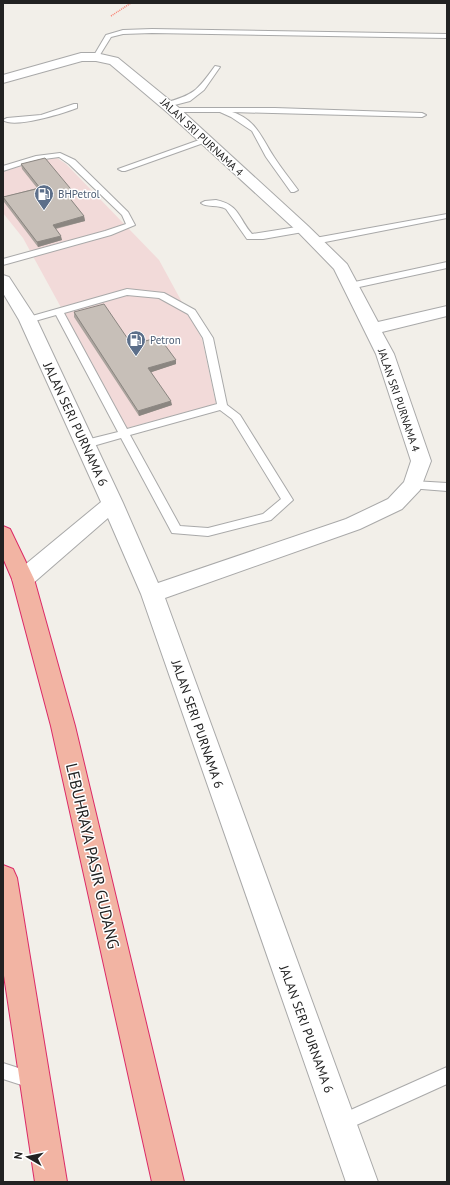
<svg xmlns="http://www.w3.org/2000/svg" width="450" height="1185" viewBox="0 0 450 1185" font-family="'PT Sans',sans-serif">
  <style>
    .commercial { fill: #f2dad9 }
    .lines { fill: none; stroke-linecap: round; stroke-linejoin: round }
    .service-casing { stroke: #a9a9a9; stroke-width: 2 }
    .minor-casing { stroke: #a9a9a9; stroke-width: 2 }
    .trunk-casing { stroke: #dc2a67; stroke-width: 2 }
    .path { stroke: #fa8072; stroke-width: 1.5; stroke-dasharray: 1 1; stroke-linecap: butt }
    .service { fill: #fff; fill-rule: evenodd }
    .minor { fill: #fff; fill-rule: evenodd }
    .trunk { fill: #f2b4a3; fill-rule: evenodd }
    .wall { fill: #aba49e }
    .shaded-wall { fill: #8b8681 }
    .building { fill: #c7bfb8; stroke: #8b8681 }
    .labels { text-anchor: middle; stroke-width: 3; stroke-linejoin: round; paint-order: stroke }
    .far-street-label { font-size: 11px; fill: #222; stroke: #fff }
    .far-service-label { font-size: 11px; fill: #4e5e75; stroke: #fff; text-anchor: start }
    .street-label { font-size: 13px; fill: #222; stroke: #fff }
    .near-street-label { font-size: 16px; fill: #222; stroke: #fff }
  </style>
  <rect width="100%" height="100%" fill="#f2efe9"/>
  <polygon class="commercial" points="57,158 66,164 159,260 202,339 216,404 127,428 23,238 3,213 3,171 37,161"/>
  <g class="lines">
    <defs>
      <g id="service">
        <polygon points="152,29 447,34 447,38 152,33 123,34 111,37 98,58 93,57 106,35 123,30"/>
        <path d="M 215,66 L 220,67 L 204,90 L 190,101 L 167,107 L 164,107 L 164,103 C 194,95 197,91 215,66 Z"/>
        <path d="M 74,104 L 77,104 L 77,108 C 64,113 14,129 3,120 L 7,118 L 41,115 Z"/>
        <path d="M 170,108 L 275,108 L 422,113 L 426,115 L 422,117 L 232,112 C 256,119 262,139 274,157 C 281,168 290,179 298,190 L 294,192 L 291,192 L 266,157 L 252,131 L 231,117 L 220,112 L 170,112 Z"/>
        <polygon points="202,139 205,139 209,141 125,171 122,171 118,169"/>
        <polygon points="60,153 75,160 128,212 135,225 111,235 3,265 3,259 105,231 126,224 122,215 69,164 59,157 37,160 3,171 3,166 36,156"/>
        <path d="M 216,200 C 240,205 238,218 252,234 L 303,226 L 307,229 L 303,232 L 263,239 L 247,239 L 226,209 C 218,204 207,208 201,203 L 205,201 Z"/>
        <polygon points="447,214 447,218 315,244 311,241 315,238"/>
        <polygon points="447,262 447,268 350,289 346,286 350,283"/>
        <path d="M 127,289 L 164,293 L 195,310 L 213,338 L 227,405 L 240,415 L 293,500 L 271,520 L 267,521 L 208,536 L 172,533 L 121,438 L 86,448 L 82,447 L 81,444 L 82,441 L 118,432 L 56,315 L 28,323 L 23,320 L 25,318 ZM 127,295 L 159,298 L 188,314 L 203,338 L 217,404 L 127,429 L 64,313 ZM 220,410 L 232,419 L 281,499 L 263,514 L 208,528 L 180,526 L 130,435 Z"/>
        <polygon points="413,481 447,483 447,491 409,488 408,485 409,482"/>
        <polygon points="3,1063 40,1075 42,1081 40,1087 34,1089 3,1079"/>
        <polygon points="447,1067 447,1084 341,1132 335,1129 332,1123 335,1117"/>
      </g>
      <polygon id="minor" points="81,53 96,53 118,58 178,107 308,226 347,264 378,322 447,306 447,316 382,332 394,354 431,461 420,490 402,509 360,529 165,598 378,1182 346,1182 141,594 108,518 31,585 23,587 15,585 12,579 15,573 101,502 19,320 3,293 3,275 9,277 37,320 123,503 158,583 346,519 388,499 404,482 411,461 376,354 334,269 298,232 168,113 110,64 96,61 82,61 3,83 3,75"/>
      <g id="trunk">
        <polygon points="3,526 10,529 34,579 75,726 184,1182 152,1182 51,726 12,579 3,558"/>
        <polygon points="3,865 13,869 17,878 67,1182 35,1182 3,969"/>
      </g>
    </defs>
    <use href="#service" class="service-casing"/>
    <use href="#minor" class="minor-casing"/>
    <use href="#trunk" class="trunk-casing"/>
    <polyline class="path" points="111,16 131,3"/>
    <use href="#service" class="service"/>
    <use href="#minor" class="minor"/>
    <use href="#trunk" class="trunk"/>
  </g>
  <g class="wall">
    <polygon points="21,164 75,194 75,198 71,200 84,216 85,221 56,229 62,240 38,247 4,202 3,197 37,188 22,169"/>
    <polygon points="74,312 132,345 176,364 151,372 172,405 139,416 74,317"/>
  </g>
  <g class="shaded-wall">
    <polygon points="75,194 75,198 68,200 68,196"/>
    <polygon points="84,216 85,221 53,229 53,225"/>
    <polygon points="61,236 62,240 38,247 37,242"/>
    <polygon points="176,360 176,364 149,373 148,368"/>
    <polygon points="171,401 172,405 139,416 138,411"/>
  </g>
  <g class="building">
    <polygon points="45,158 75,194 68,196 84,216 53,225 61,236 37,242 3,197 40,188 21,164"/>
    <polygon points="104,304 132,345 159,337 176,360 148,368 171,401 138,411 74,312"/>
  </g>
  <defs>
    <symbol id="fuel-pin" viewBox="-11 -11 22 30"><path d="M0 17L-7.5 6A9.5 9.5 0 1 1 7.5 6Z" fill="#5c6f8a" stroke="#fff"/><path d="M-5.5-6h7V0h2V4h1.3V-2.5L3-4.5l.8-.8L6-3V5H2.5V1h-1V6h-7ZM-4.2-4.7v3.2H.2V-4.7Z" fill="#fff"/></symbol>
  </defs>
  <g fill-rule="evenodd">
    <use href="#fuel-pin" x="33" y="183" width="22" height="30"/>
    <use href="#fuel-pin" x="125" y="329" width="22" height="30"/>
  </g>
  <g class="labels">
    <g class="far-street-label">
      <text transform="translate(202 137) rotate(43)" y="4">JALAN SRI PURNAMA 4</text>
      <text transform="translate(399 400) rotate(71)" y="4">JALAN SRI PURNAMA 4</text>
    </g>
    <g class="far-service-label">
      <text x="58" y="198">BHPetrol</text>
      <text x="150" y="344">Petron</text>
    </g>
    <g class="street-label">
      <text transform="translate(76 424) rotate(65)" y="5">JALAN SERI PURNAMA 6</text>
      <text transform="translate(198 724) rotate(71)" y="5">JALAN SERI PURNAMA 6</text>
      <text transform="translate(307 1029) rotate(70)" y="5">JALAN SERI PURNAMA 6</text>
    </g>
    <g class="near-street-label">
      <text transform="translate(93 856) rotate(77)" y="6">LEBUHRAYA PASIR GUDANG</text>
    </g>
  </g>
  <rect width="450" height="1185" fill="none" stroke="#222222" stroke-width="8"/>
  <g transform="translate(28 1157) rotate(279)" stroke="#ffffff" stroke-width="3" paint-order="stroke">
  <path d="M0-3L7 15L0 10L-7 15Z" fill="#222222"/>
  <text y="-6" font-size="11" font-weight="bold" text-anchor="middle" fill="#222222">N</text>
  </g>
</svg>
